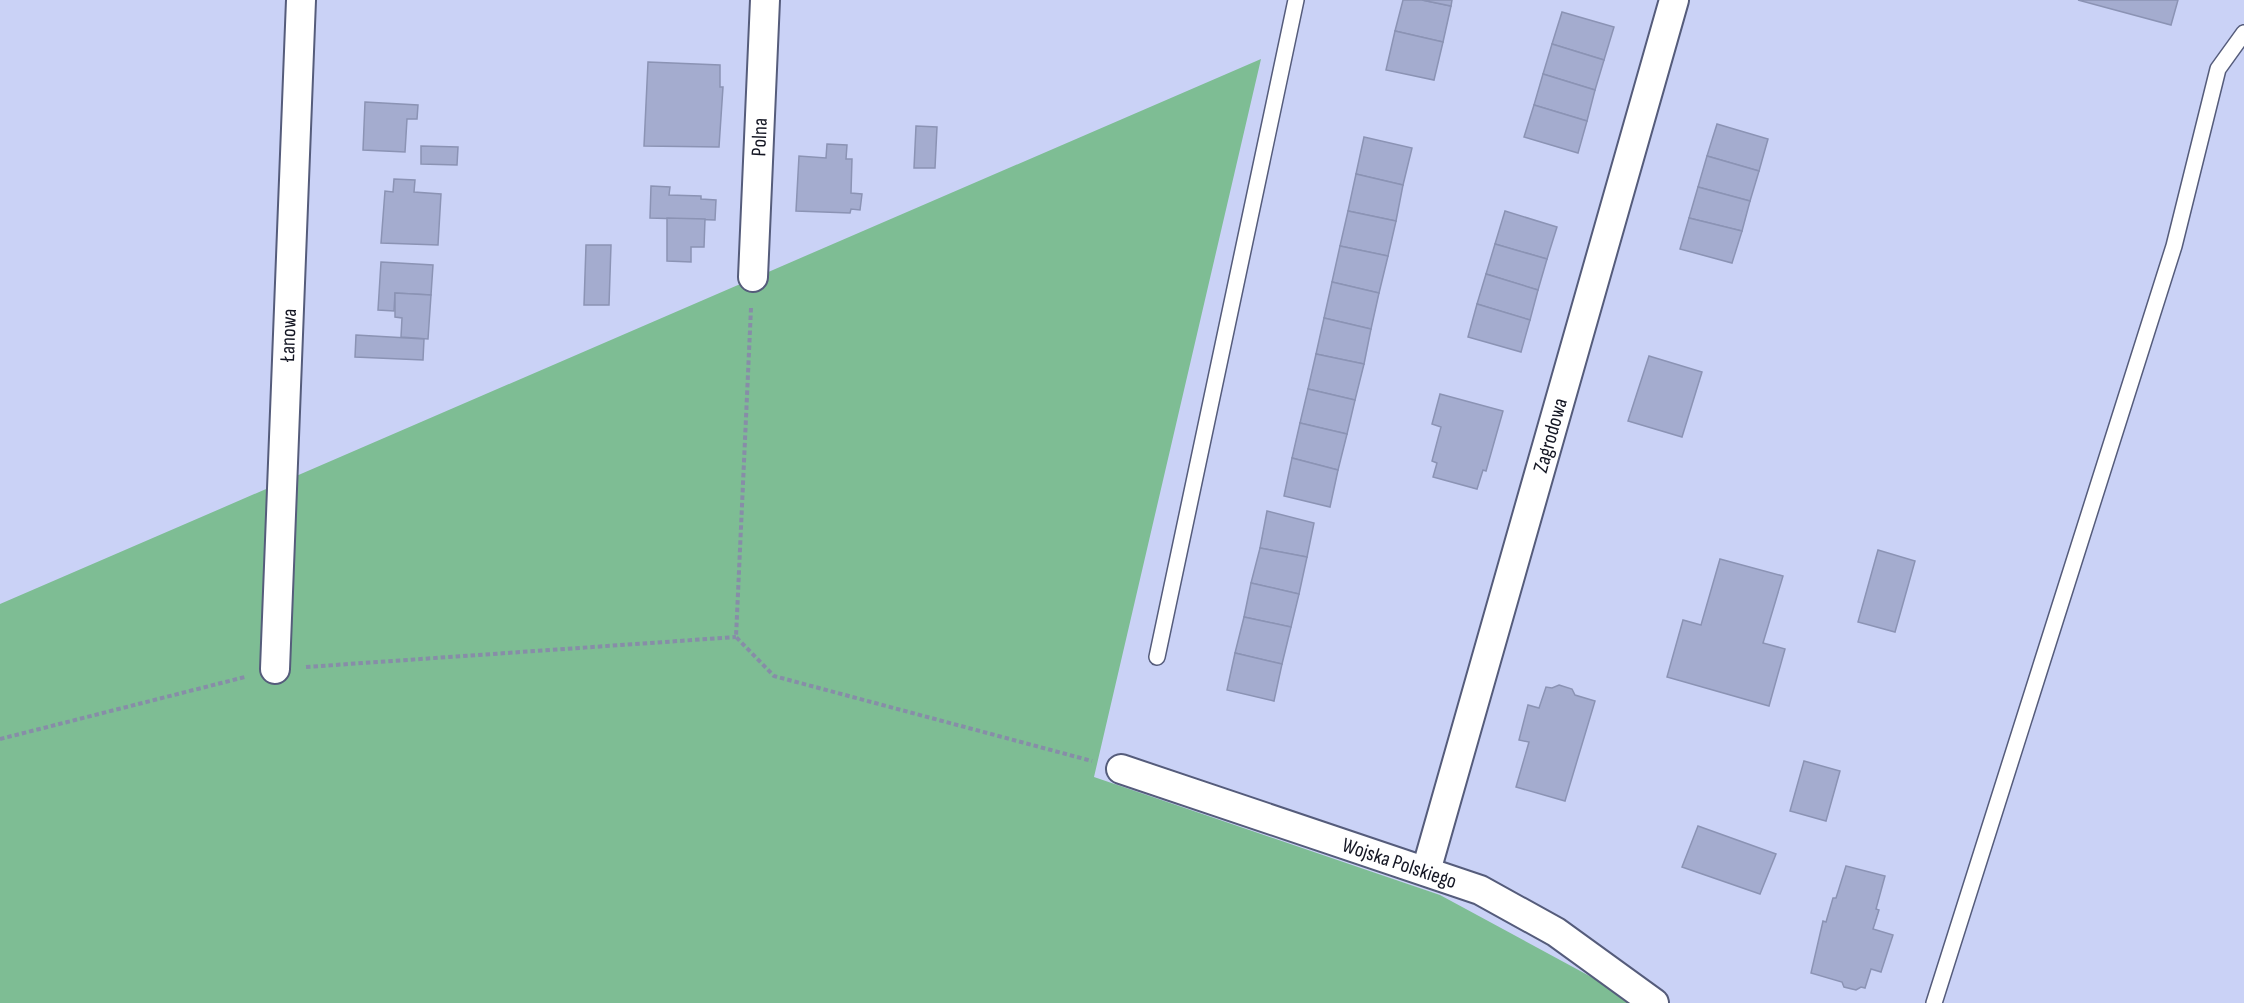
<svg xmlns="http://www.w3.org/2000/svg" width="2244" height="1003" viewBox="0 0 2244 1003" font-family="'Sofia Sans Condensed',sans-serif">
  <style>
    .green { fill: #7ebd94 }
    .building { fill: #a4accf; stroke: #8b93b4; stroke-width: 1.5 }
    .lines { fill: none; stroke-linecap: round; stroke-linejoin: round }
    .service-casing { stroke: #555c7b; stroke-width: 18 }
    .minor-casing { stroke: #555c7b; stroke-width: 32 }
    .path { stroke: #878da8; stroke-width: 4; stroke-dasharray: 4.5 3; stroke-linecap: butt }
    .service { stroke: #fff; stroke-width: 15 }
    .minor { stroke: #fff; stroke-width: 28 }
    .labels { text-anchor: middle; stroke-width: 4.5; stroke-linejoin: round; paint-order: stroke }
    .street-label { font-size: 21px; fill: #141623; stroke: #f2f4fc }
  </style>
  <rect width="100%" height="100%" fill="#cad2f6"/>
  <polygon class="green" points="1261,59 1094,777 1440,895 1608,986 1630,1003 0,1003 0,604"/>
  <g class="building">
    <polygon points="1403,0 1422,0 1451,6 1443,42 1395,31"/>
    <polygon points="1422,0 1452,0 1451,6"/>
    <polygon points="2078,0 2178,0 2171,25"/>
    <polygon points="1562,12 1614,27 1604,60 1552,44"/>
    <polygon points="1395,31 1443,42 1434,80 1386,70"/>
    <polygon points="1552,44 1604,60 1595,90 1543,74"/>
    <polygon points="648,62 720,65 720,87 723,87 719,147 644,146"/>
    <polygon points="1543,74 1595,90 1587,121 1534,105"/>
    <polygon points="365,102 418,105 417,119 407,119 405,152 363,150"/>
    <polygon points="1534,105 1587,121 1578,153 1524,137"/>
    <polygon points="1717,124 1768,139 1759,171 1707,156"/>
    <polygon points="916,126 937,127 935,168 914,168"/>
    <polygon points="1364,137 1412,148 1403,185 1356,174"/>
    <polygon points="827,144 847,145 846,159 852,159 851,193 862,194 860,210 851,209 850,213 796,211 799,156 826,158"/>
    <polygon points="421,146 458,147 457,165 421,164"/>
    <polygon points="1707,156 1759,171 1750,201 1698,187"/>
    <polygon points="1356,174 1403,185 1396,221 1348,211"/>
    <polygon points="394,179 415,180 414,192 441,194 438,245 381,243 385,191 393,192"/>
    <polygon points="651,186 670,187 669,195 701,196 701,199 716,200 715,220 650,218"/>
    <polygon points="1698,187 1750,201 1742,231 1689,218"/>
    <polygon points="1348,211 1396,221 1388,256 1340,246"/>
    <polygon points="1505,211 1557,227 1547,259 1495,244"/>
    <polygon points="667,218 705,219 704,247 691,247 691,262 667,261"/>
    <polygon points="1689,218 1742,231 1732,263 1680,249"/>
    <polygon points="1495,244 1547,259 1538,290 1486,274"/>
    <polygon points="586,245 611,245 609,305 584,305"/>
    <polygon points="1340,246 1388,256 1379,293 1332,282"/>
    <polygon points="381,262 433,265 431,295 395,293 394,311 378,310"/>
    <polygon points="1486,274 1538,290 1530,320 1477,304"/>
    <polygon points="1332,282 1379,293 1371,329 1324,318"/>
    <polygon points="395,293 431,295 428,339 401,337 402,318 395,317"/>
    <polygon points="1477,304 1530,320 1521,352 1468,337"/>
    <polygon points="1324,318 1371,329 1364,364 1316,354"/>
    <polygon points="356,335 424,339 423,360 355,357"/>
    <polygon points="1316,354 1364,364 1355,400 1308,389"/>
    <polygon points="1649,356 1702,372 1682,437 1628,421"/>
    <polygon points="1308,389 1355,400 1347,434 1300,423"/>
    <polygon points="1440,394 1503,411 1486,471 1483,470 1477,489 1433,477 1437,463 1432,461 1441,427 1432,424"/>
    <polygon points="1300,423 1347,434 1338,470 1292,458"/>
    <polygon points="1292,458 1338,470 1330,507 1284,496"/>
    <polygon points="1267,511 1314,523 1307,557 1260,548"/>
    <polygon points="1260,548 1307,557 1299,594 1251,583"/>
    <polygon points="1878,550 1915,561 1895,632 1858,622"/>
    <polygon points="1720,559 1783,576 1763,643 1785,649 1769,706 1667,677 1683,620 1701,625"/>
    <polygon points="1251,583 1299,594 1291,627 1244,617"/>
    <polygon points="1244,617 1291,627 1282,664 1235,653"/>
    <polygon points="1235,653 1282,664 1274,701 1227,690"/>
    <polygon points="1559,685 1572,689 1575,695 1595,701 1565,801 1516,787 1529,742 1519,740 1528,705 1539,708 1546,687 1552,688"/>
    <polygon points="1804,761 1840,771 1826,821 1790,811"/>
    <polygon points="1698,826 1776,854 1760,894 1682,867"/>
    <polygon points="1846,866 1885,876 1876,909 1879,910 1873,929 1893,935 1881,972 1871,969 1865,988 1861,987 1856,990 1844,987 1842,982 1811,973 1823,921 1826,922 1833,898 1836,898"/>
  </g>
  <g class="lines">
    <defs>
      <g id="service">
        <polyline points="1157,657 1296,0"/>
        <polyline points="1934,1003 2174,246 2218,69 2244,33"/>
      </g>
      <g id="minor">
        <path id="s1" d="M 753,277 L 765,0"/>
        <path id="s2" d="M 275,669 L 301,0"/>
        <path id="s3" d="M 1121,769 L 1480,890 L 1556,932 L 1654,1003"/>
        <path id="s4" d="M 1426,871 L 1674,0"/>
      </g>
    </defs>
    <use href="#service" class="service-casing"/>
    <use href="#minor" class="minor-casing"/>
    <g class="path">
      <polyline points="751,308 736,637 774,676 1092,761"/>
      <polyline points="306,667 736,637"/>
      <polyline points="0,739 245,677"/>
    </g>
    <use href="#service" class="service"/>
    <use href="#minor" class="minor"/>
  </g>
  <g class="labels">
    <g class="street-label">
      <text dy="7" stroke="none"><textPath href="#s1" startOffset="140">Polna</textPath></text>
      <text dy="7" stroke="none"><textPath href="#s2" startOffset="334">Łanowa</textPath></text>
      <text dy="7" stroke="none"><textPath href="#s4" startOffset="453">Zagrodowa</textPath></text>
      <text dy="7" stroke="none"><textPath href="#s3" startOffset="294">Wojska Polskiego</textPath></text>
    </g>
  </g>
</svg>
